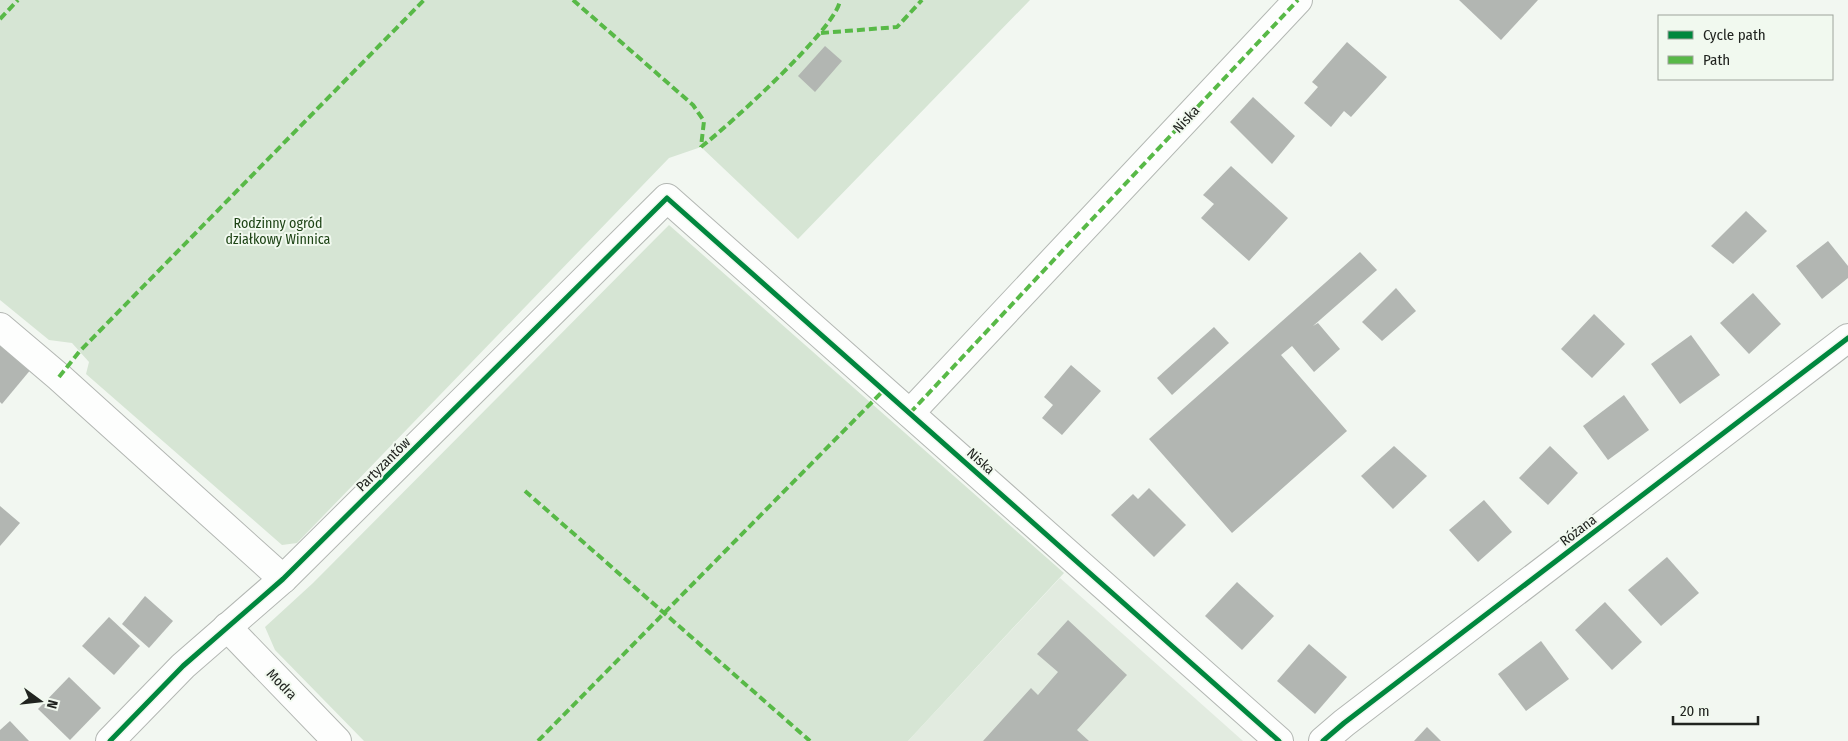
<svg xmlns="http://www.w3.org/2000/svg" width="1848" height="741" viewBox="0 0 1848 741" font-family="'Fira Sans Condensed',sans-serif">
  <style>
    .built { fill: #e2ebe0 }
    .green { fill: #d6e5d4 }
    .building { fill: #b2b6b2 }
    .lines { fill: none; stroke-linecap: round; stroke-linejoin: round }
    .minor-casing { stroke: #b3b7b3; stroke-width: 30 }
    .minor { stroke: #fdfefd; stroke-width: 28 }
    .quiet { stroke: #58b947; stroke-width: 4; stroke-dasharray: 8 4; stroke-linecap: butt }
    .cycleway-casing { stroke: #f1f9ef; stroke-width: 8 }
    .cycleway { stroke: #00873e; stroke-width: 5 }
    .labels { text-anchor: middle; stroke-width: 4; stroke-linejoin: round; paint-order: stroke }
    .street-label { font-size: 14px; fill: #212420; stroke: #f1f9ef }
    .park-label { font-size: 14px; fill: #1e4416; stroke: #f1f9ef }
  </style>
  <rect width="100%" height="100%" fill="#f2f7f1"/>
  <polygon class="built" points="1060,578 1243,741 908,741"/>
  <g class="green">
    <polygon points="0,0 1030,0 798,239 701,147 669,158 297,543 282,545 86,374 89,362 72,343 49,340 0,300"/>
    <polygon points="669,225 1064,573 908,741 364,741 275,650 265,627 313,583"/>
  </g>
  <g class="building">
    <polygon points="1459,0 1538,0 1501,40"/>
    <polygon points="1347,42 1387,77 1351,117 1344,111 1331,127 1304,103 1318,87 1312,82"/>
    <polygon points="825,46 842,61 815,92 798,76"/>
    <polygon points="1253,97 1295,136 1272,164 1230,122"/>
    <polygon points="1231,166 1288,218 1249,261 1201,218 1214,204 1203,195"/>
    <polygon points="1746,211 1767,231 1733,264 1711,246"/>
    <polygon points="1828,241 1848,266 1848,278 1822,299 1796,266"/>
    <polygon points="1360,252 1377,270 1313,326 1318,323 1340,349 1314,372 1292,346 1281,355 1347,431 1232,533 1149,439"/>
    <polygon points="1396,288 1416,311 1382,341 1362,322"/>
    <polygon points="1753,293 1781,324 1749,354 1720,323"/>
    <polygon points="1594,314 1625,344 1592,378 1561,349"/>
    <polygon points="1214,327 1229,343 1172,395 1157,378"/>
    <polygon points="1691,335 1720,375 1680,404 1651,364"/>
    <polygon points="0,343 32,368 2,404 0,402"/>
    <polygon points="1071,365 1101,391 1062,435 1042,418 1053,405 1044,397"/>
    <polygon points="1624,395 1649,430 1608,460 1583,426"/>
    <polygon points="1394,446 1427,476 1393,509 1361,476"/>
    <polygon points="1550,446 1578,473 1548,505 1519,478"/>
    <polygon points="1149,488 1186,525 1154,557 1111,515 1133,494 1138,499"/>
    <polygon points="1484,500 1512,532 1478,562 1449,530"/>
    <polygon points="0,506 20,523 0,546"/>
    <polygon points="1667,557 1699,593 1661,626 1628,590"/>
    <polygon points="1237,582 1274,616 1242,650 1205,616"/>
    <polygon points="145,596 173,621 149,648 122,624"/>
    <polygon points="1605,602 1642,642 1612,670 1575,630"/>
    <polygon points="109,617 140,646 114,675 82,646"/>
    <polygon points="1068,620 1127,675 1077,730 1089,741 983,741 1031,688 1038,695 1058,672 1037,654"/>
    <polygon points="1541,641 1569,679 1526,711 1498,674"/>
    <polygon points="1309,644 1347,677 1315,714 1277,681"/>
    <polygon points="69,677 101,708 70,740 38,709"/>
    <polygon points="10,721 29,741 0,741 0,730"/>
    <polygon points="1427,727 1441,741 1414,741"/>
  </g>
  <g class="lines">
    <defs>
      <g id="minor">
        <polyline points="0,327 59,377 283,579"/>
        <polyline points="910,413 1298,0"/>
        <polyline points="227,627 337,741"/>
        <polyline points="110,741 183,666 283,579 667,198 1279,741"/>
        <polyline points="1323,741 1344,723 1848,338"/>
      </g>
    </defs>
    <use href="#minor" class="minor-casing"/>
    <use href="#minor" class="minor"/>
    <g class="quiet">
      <polyline points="573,0 693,105 704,121 701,147"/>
      <polyline points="0,19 18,0"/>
      <polyline points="821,33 897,27 922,0"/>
      <path d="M 701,147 C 727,127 838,27 840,0"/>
      <polyline points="59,377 79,352 424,0"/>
      <polyline points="910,413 1298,0"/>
      <polyline points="525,491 810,741"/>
      <polyline points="538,741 884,390"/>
    </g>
    <defs>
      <g id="cycleway">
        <polyline points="110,741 183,666 283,579 667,198 1279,741"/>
        <polyline points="1323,741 1344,723 1848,338"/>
      </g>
    </defs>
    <use href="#cycleway" class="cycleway-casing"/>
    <use href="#cycleway" class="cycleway"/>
  </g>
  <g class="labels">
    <g class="street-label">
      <text transform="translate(1186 119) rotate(-47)" y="5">Niska</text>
      <text transform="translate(981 461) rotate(42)" y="5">Niska</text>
      <text transform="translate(383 464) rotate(-45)" y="5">Partyzantów</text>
      <text transform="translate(1578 530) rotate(-37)" y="5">Różana</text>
      <text transform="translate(282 684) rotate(46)" y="5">Modra</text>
    </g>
    <g class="park-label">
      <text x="278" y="228">Rodzinny ogród<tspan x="278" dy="16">działkowy Winnica</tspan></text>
    </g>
  </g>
  <rect x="1658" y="15" width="175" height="65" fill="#f1f9ef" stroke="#9ea49c"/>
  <rect x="1668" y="31" width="25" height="8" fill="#00873e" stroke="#9ea49c"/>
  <text x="1703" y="40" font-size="15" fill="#212420">Cycle path</text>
  <rect x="1668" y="56" width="25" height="8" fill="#58b947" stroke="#9ea49c"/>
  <text x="1703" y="65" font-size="15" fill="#212420">Path</text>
  <g transform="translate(40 701) rotate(105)" stroke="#f1f9ef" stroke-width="4" paint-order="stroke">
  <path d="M0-4L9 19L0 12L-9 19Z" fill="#212420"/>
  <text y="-8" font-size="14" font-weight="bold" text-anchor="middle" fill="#212420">N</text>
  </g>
  <path d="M1673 716v8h85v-8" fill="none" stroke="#212420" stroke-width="2.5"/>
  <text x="1680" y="716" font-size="15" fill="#212420" stroke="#f1f9ef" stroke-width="4" paint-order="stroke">20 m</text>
</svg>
